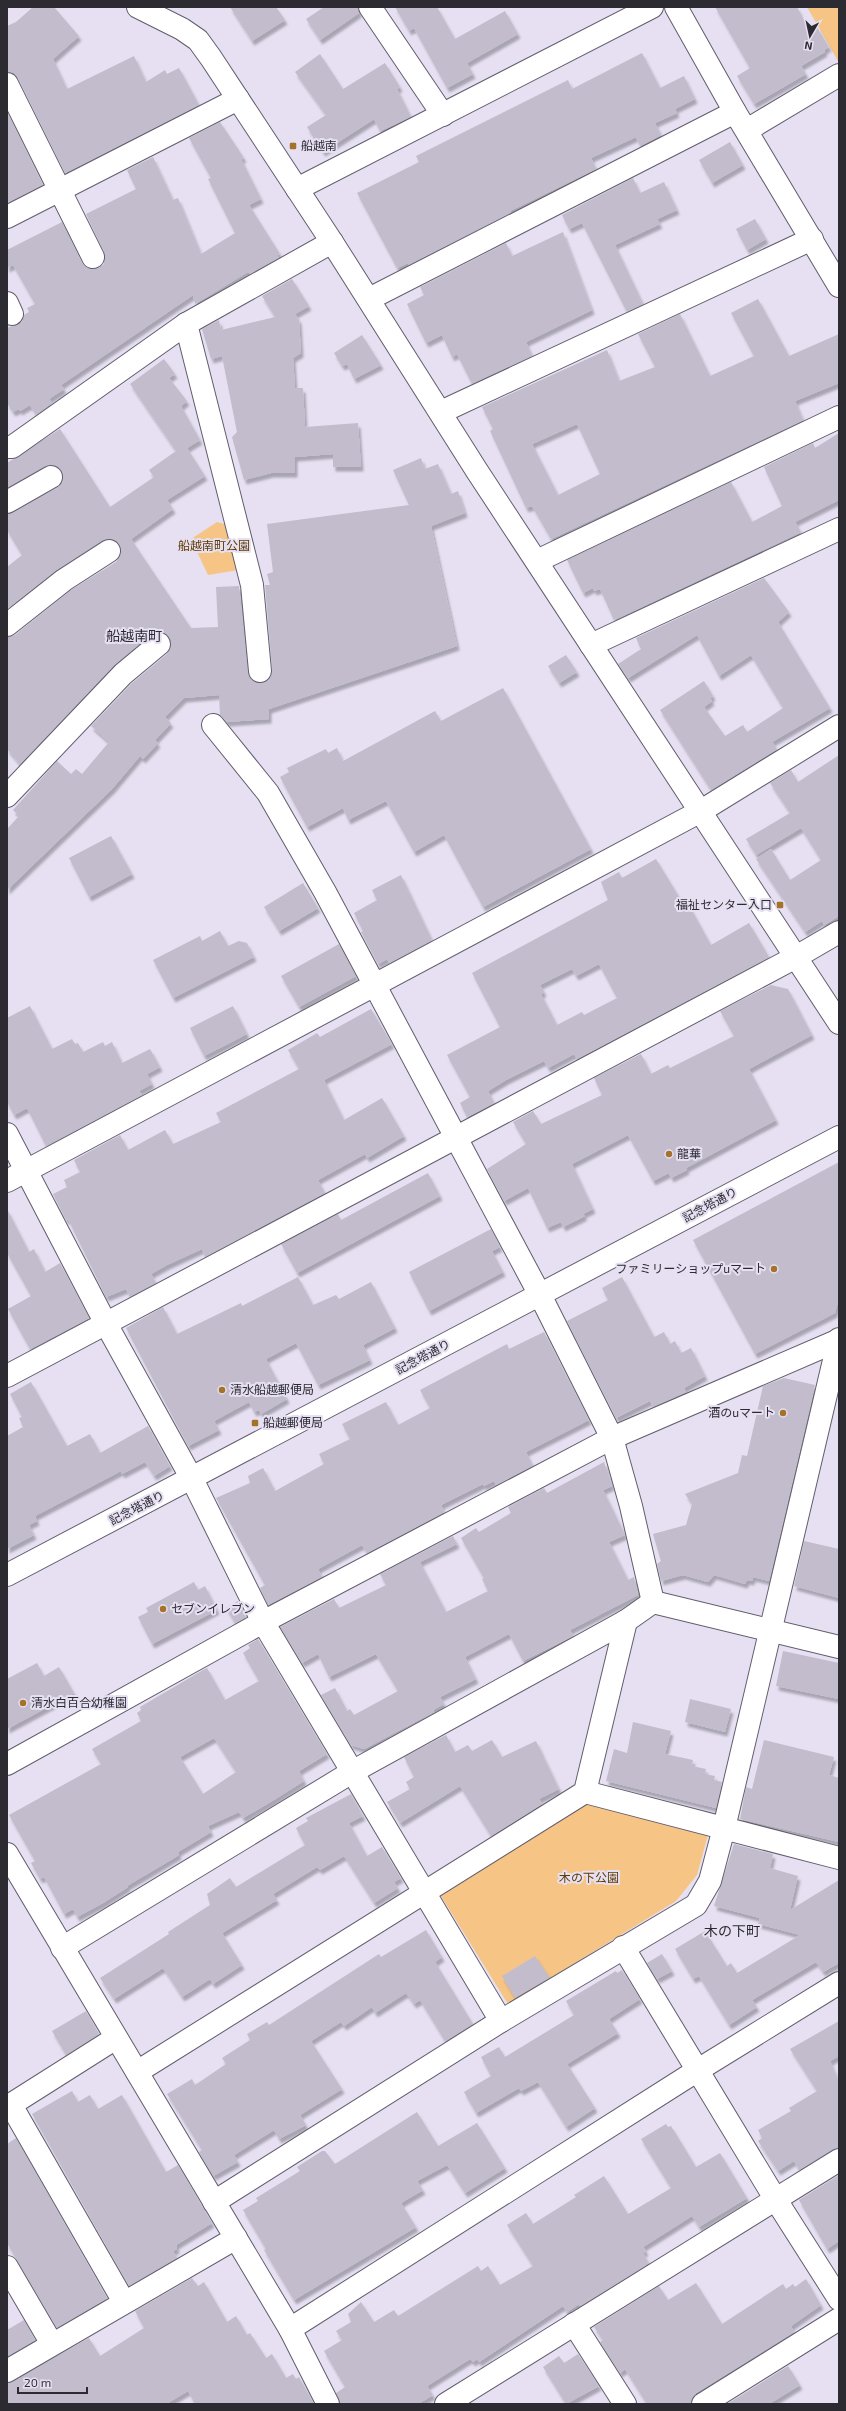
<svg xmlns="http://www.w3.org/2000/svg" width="846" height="2411" viewBox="0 0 846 2411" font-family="'Exo 2','Noto Sans JP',sans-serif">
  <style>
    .green { fill: #f6c585 }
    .building { fill: #c2bccd; fill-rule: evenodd; filter: url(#shadow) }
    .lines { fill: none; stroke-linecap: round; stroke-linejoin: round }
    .street-casing { stroke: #625d6c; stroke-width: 24 }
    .secondary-casing { stroke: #625d6c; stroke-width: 24 }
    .street { stroke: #fff; stroke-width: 22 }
    .secondary { stroke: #fff; stroke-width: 22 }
    .poi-dot { fill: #a47329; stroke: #e6e0f2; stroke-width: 1.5 }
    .labels { text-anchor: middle; stroke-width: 4; stroke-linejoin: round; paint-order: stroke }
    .poi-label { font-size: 12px; fill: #2d2b32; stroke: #e6e0f2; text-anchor: start }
    .park-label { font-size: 12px; fill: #5e3b00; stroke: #e6e0f2 }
    .street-label { font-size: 12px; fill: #2d2b32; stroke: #e6e0f2 }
    .quarter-label { font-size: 14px; fill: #2d2b32; stroke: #e6e0f2 }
  </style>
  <defs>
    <filter id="shadow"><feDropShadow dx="2.5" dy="4.5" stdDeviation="1" flood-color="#0004"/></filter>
  </defs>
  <rect width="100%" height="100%" fill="#e6e0f2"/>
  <g class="green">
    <polygon points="807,7 839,7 839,61 838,61"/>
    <polygon points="217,522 228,525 239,570 208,575 191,539"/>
    <polygon points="589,1804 708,1835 697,1875 676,1901 508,2004 439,1893 577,1808"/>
  </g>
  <g class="building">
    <polygon points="33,7 54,7 79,36 53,59 67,89 134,56 146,82 165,70 167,74 179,68 199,105 65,173 18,78 14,73 7,72 7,26 16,22"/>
    <polygon points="230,7 276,7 285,20 252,41"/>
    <polygon points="324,7 358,7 359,13 320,40 306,19"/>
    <polygon points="395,7 437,7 455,39 505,11 518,34 467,63 473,74 447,88 414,28 409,31"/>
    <polygon points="715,7 797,7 810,31 817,27 829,47 824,50 825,52 801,66 806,74 754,104 737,76 750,68"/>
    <polygon points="642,53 660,88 684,76 695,99 675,109 677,113 655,123 661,135 640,146 636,137 591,158 596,169 510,211 511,213 409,265 408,263 397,268 357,193 419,162 416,156 568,80 572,89"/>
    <polygon points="320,54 343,89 385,63 400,87 397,89 411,117 380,131 374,119 323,152 307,127 326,115 295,72"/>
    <polygon points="7,112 43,185 7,203"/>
    <polygon points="220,122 244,158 241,159 261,199 249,205 280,254 277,255 279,258 250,274 248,272 195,304 193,295 61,385 64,389 49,399 52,403 36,415 30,405 20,411 19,409 13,412 7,403 7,328 22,322 24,315 29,312 27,308 35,304 13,265 7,268 7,250 62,222 82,263 92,269 99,268 104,264 104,252 86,214 136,189 127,170 153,157 173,200 178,198 201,254 235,233 208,179 211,178 189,138"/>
    <polygon points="730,142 743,165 712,183 699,160"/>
    <polygon points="633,178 640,193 664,182 677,210 657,219 660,224 615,245 643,304 627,312 582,223 569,229 562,215"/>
    <polygon points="755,219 766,239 747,250 736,229"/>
    <polygon points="563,232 592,310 526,342 532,356 472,384 457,354 452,357 442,335 426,343 407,304 424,295 420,287 506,243 512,256"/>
    <polygon points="292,279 309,306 295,314 299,320 301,353 293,358 295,388 303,388 305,427 358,423 361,467 333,467 333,454 295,457 295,473 271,473 244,480 232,437 237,432 222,356 211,359 202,329 219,320 221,330 275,317 262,296"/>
    <path d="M 758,299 L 789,356 L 839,334 L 839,383 L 795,401 L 803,420 L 551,539 L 532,506 L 526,508 L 490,431 L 493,429 L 482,407 L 607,350 L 619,381 L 655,367 L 638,334 L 680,314 L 710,376 L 754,356 L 731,313 ZM 577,424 L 600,474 L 558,495 L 532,444 Z"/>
    <polygon points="362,335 381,365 354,379 347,364 342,366 334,353"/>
    <polygon points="164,359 175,374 169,378 187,401 181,406 200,440 187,448 205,476 167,500 173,509 131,539 191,628 218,627 216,587 239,586 248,673 255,682 268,681 272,670 265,585 270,585 267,574 273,572 267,524 409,505 393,470 421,458 425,469 438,464 451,494 458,491 465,513 431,526 457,646 269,709 269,719 227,722 220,715 219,695 184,698 165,717 171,723 155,740 158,743 143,759 140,756 112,789 7,890 7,829 19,816 13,810 57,761 71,774 76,769 82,774 109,742 91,726 132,683 167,654 171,642 164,632 157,632 151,634 114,665 20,764 7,749 7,637 15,635 71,590 116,562 120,556 121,550 114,540 102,540 56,570 7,609 7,567 22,555 7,530 7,514 57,488 63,477 62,471 51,465 7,488 7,463 60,429 110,507 154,477 149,470 176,451 130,384"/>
    <polygon points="839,433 839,500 795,522 801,532 614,620 600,589 594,591 593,588 583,593 567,560 731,482 752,522 782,506 764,467 813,443 815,448"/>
    <polygon points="764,578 789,612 778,622 830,708 772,742 777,749 711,790 660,710 704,681 713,696 710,698 712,701 704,707 725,736 743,725 747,732 783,708 751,655 719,676 697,635 628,678 618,664 641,649 636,638"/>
    <polygon points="566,655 577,672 559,683 548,666"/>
    <polygon points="503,688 591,849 483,907 444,835 414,852 386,801 348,820 343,808 307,827 280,777 289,772 287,768 326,749 328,753 337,748 343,761 435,711 441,721"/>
    <polygon points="839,755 839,916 824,925 822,921 805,932 756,859 771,849 790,880 821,860 801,828 756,855 746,839 790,813 770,783 791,770 798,782"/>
    <polygon points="111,836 132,874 89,897 69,858"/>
    <path d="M 656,859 L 681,900 L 685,898 L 711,945 L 749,923 L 769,957 L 577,1059 L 574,1054 L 548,1068 L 544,1061 L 506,1080 L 488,1091 L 494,1103 L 467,1117 L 460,1103 L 470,1097 L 447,1055 L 500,1027 L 472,973 L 608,900 L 601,882 L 619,872 L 622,878 ZM 599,964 L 617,998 L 584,1015 L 582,1012 L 557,1025 L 541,994 L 544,992 L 540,985 L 572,969 L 576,976 Z"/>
    <polygon points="401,875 432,940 389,963 387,959 378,964 361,932 363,931 354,913 377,900 372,890"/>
    <polygon points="303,883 318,908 279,931 264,907"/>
    <polygon points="220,931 228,946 239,941 247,943 254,957 173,998 153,960 200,936 202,941"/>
    <polygon points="339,944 356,976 299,1007 281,976"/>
    <polygon points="771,985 788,989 812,1035 749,1069 776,1120 686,1168 687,1170 671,1178 669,1173 653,1181 628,1135 572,1164 593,1209 583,1214 585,1216 563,1227 561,1222 547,1228 528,1188 504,1201 487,1169 526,1144 513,1122 533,1111 541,1124 602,1095 594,1078 641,1054 651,1074 668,1065 670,1068 734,1036 720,1011"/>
    <polygon points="30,1006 52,1049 72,1039 75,1044 78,1043 83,1052 103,1042 105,1046 112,1042 122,1063 150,1049 160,1067 147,1074 152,1084 139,1091 142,1095 46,1146 27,1108 14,1115 7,1102 7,1018"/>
    <polygon points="233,1006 247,1034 204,1056 190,1028"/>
    <polygon points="371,1009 392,1044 324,1080 344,1120 382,1098 404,1136 367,1158 365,1154 318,1180 325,1193 205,1257 202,1249 167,1265 151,1274 156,1283 130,1297 126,1289 106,1297 68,1219 66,1220 53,1194 67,1187 64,1180 80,1172 74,1160 120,1135 128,1150 165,1130 173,1144 221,1122 216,1113 299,1069 288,1050 317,1033 320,1037"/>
    <polygon points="839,1162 839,1298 835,1313 755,1354 693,1240"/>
    <polygon points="428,1173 440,1196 297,1273 281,1244 338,1214 341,1220"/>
    <polygon points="7,1209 29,1252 34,1249 45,1272 60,1263 89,1318 30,1349 8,1309 31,1296 7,1253"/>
    <polygon points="491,1229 500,1247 492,1251 503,1272 429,1311 409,1272"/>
    <polygon points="298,1277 313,1305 336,1295 339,1299 371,1282 395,1328 363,1345 370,1360 318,1385 296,1343 266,1359 287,1399 261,1414 259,1410 254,1412 249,1402 214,1421 219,1430 188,1446 126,1328 163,1307 177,1334 241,1303 242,1306"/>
    <polygon points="622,1277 654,1337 664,1332 670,1344 675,1341 681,1353 691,1348 705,1376 684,1388 686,1392 653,1407 650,1401 616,1418 567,1321 608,1300 602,1288"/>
    <polygon points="544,1332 589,1420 526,1452 533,1466 496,1485 494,1481 484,1486 483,1484 441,1505 444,1512 367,1553 362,1545 318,1569 322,1577 268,1605 260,1588 265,1585 216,1498 250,1483 248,1476 263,1468 275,1491 324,1464 319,1454 350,1439 342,1424 386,1402 398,1425 430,1408 420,1390 507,1344 509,1349"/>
    <polygon points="784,1378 815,1385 769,1581 753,1577 752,1581 747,1580 745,1584 714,1575 708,1582 683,1575 661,1581 657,1564 661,1561 653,1534 686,1525 692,1504 685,1494 738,1473 742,1455 747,1456 763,1386"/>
    <polygon points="31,1382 67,1446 90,1434 100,1453 148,1426 170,1466 154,1476 145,1462 122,1474 121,1471 35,1516 37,1521 29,1525 34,1535 7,1549 7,1436 23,1427 19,1418 22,1417 10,1394"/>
    <polygon points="604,1462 612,1486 603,1490 625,1535 609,1542 628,1580 634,1577 638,1595 570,1630 573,1636 523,1661 509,1634 465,1657 476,1679 440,1697 444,1704 433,1710 434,1712 364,1749 351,1745 321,1695 335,1688 347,1711 350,1709 354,1715 398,1691 376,1654 329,1677 318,1654 302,1663 280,1627 334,1599 339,1608 386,1585 380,1574 453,1536 457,1544 420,1562 446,1612 488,1591 482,1579 484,1578 461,1538 476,1528 479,1532 511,1513 508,1507 544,1488 547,1493"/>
    <polygon points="804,1541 839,1549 839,1598 794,1586"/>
    <polygon points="194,1582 198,1590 205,1586 217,1610 152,1644 138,1617 148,1612 146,1608"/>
    <polygon points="238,1601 246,1617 235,1623 226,1608"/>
    <path d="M 258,1639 L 327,1754 L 299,1771 L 304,1781 L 269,1803 L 243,1818 L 239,1812 L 208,1826 L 211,1832 L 178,1852 L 179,1855 L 127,1886 L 128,1887 L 103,1903 L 77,1917 L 73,1909 L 64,1914 L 44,1877 L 40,1879 L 31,1863 L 35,1861 L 9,1815 L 101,1764 L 92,1749 L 141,1721 L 137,1713 L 141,1710 L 140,1707 L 203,1670 L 207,1668 L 225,1700 L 259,1681 L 243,1653 L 250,1648 L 248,1645 ZM 214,1738 L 236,1772 L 203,1794 L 180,1757 Z"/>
    <polygon points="783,1651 839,1663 839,1699 776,1686"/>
    <polygon points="37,1663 44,1676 59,1667 74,1693 7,1729 7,1679"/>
    <polygon points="690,1699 731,1709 725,1732 685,1722"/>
    <polygon points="633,1722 671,1731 665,1754 693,1760 692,1766 706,1769 705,1774 715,1776 714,1780 722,1782 716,1808 606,1781 614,1749 627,1753"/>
    <polygon points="446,1735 455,1752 468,1745 472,1751 492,1740 502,1757 536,1741 559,1789 539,1799 542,1804 491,1836 460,1786 400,1823 387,1802 410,1789 406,1782 414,1777 404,1757"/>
    <polygon points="764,1740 834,1757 829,1775 839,1778 839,1842 740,1819 746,1787 752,1789"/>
    <polygon points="351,1794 363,1816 349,1823 367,1856 382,1847 401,1878 394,1882 398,1888 374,1903 344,1856 320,1870 317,1867 273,1894 277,1900 222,1933 242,1965 213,1984 210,1979 182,1997 163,1968 114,1999 100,1978 169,1934 168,1932 210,1905 207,1894 230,1878 236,1887 305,1845 296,1828 308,1821 306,1818"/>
    <polygon points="734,1844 773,1854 770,1868 798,1876 790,1910 839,1880 839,1963 823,1972 816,1962 752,2000 757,2007 729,2025 699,1976 693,1979 675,1949 705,1931 727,1966 731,1963 737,1973 800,1935 758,1924 760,1918 714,1906"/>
    <polygon points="426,1930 442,1957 435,1962 473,2024 445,2041 420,2000 414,2004 406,1993 375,2013 372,2007 344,2026 341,2022 311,2041 342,2089 300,2115 306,2125 279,2139 274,2130 234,2155 238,2162 213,2176 199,2152 202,2150 167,2094 192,2079 195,2085 226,2064 222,2058 250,2040 247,2034 267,2022 269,2025 379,1954 381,1957"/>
    <polygon points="662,1954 672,1971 657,1979 647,1963"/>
    <polygon points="535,1956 550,1978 515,1998 502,1976"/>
    <polygon points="622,1970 640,1999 609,2019 618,2033 567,2064 595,2108 566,2127 538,2082 521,2091 519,2088 476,2113 464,2092 491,2076 481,2057 499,2047 505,2057 574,2015 566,2001 616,1971 617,1973"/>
    <polygon points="86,2011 99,2034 66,2055 52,2031"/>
    <polygon points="839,2021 839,2056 830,2061 839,2082 839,2148 799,2170 794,2161 778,2171 758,2141 762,2138 758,2130 791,2111 789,2108 817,2091 790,2049"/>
    <polygon points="72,2091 78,2102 90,2095 98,2109 122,2095 166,2172 178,2165 212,2223 176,2245 177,2249 173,2251 177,2258 129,2286 32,2114"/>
    <polygon points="417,2112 438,2146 477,2123 505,2168 465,2193 447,2165 417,2181 423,2190 401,2203 416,2227 294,2300 264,2250 266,2249 243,2210 258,2201 256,2198 300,2171 297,2167 322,2151 325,2151 335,2164"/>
    <polygon points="666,2124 668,2127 671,2126 696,2167 720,2153 747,2198 699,2227 692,2216 643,2247 646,2251 643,2253 648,2262 645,2266 580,2306 579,2304 567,2312 563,2306 479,2362 477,2359 473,2362 470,2359 427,2386 433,2395 418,2404 340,2404 336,2393 345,2387 324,2351 342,2340 336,2331 351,2322 348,2314 361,2302 374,2322 394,2310 398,2316 478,2266 481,2271 488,2266 500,2285 533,2266 507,2225 526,2213 533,2224 576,2197 574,2195 604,2176 628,2214 671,2188 641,2139"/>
    <polygon points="16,2138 107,2298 57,2328 7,2243 7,2144"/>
    <polygon points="839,2175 839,2241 827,2249 799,2200"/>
    <polygon points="192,2278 198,2286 204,2282 227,2322 236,2316 247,2335 250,2333 266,2358 272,2354 286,2378 293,2374 296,2379 299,2377 314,2404 195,2404 188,2391 166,2404 7,2404 7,2383 89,2338 100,2356 144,2328 135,2311"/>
    <polygon points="806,2279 821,2305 791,2326 794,2332 696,2393 691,2404 647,2404 625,2369 620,2373 600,2342 603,2340 594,2327 659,2286 668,2300 696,2283 722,2324 783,2284 786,2289 793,2284 795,2287"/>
    <polygon points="24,2320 35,2340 7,2357 7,2330"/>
    <polygon points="578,2354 599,2386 566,2404 543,2367 559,2356 564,2363"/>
    <polygon points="788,2366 800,2385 769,2404 727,2404"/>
  </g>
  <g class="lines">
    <defs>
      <g id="street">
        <polyline points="370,7 443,115"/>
        <polyline points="676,7 735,112 839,286"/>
        <polyline points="7,84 93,257"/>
        <polyline points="747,130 839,75"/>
        <polyline points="297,189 652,7"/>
        <polyline points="7,217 238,99"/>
        <polyline points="369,299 735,112"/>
        <polyline points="7,303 12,314"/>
        <polyline points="186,324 252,585 260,671"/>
        <polyline points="441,412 812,239"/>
        <polyline points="7,447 12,447 186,324 332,242"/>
        <polyline points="7,502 51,477"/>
        <polyline points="537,561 839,417"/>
        <polyline points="7,625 64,580 109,551"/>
        <polyline points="591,645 839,529"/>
        <polyline points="213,725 268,793 325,892 540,1295 612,1438 631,1506 653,1602"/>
        <polyline points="7,796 123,674 159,644"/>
        <polyline points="7,1134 105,1322 192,1479 263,1622 501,2021"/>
        <polyline points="7,1181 701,811 839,726"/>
        <polyline points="7,1376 796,957 839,932"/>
        <polyline points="7,1764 263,1622 612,1438 839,1340"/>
        <polyline points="585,1792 839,1858"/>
        <polyline points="7,1854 290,2329 328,2404"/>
        <polyline points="623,1947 776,2200 839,2299"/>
        <polyline points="62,1948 352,1772 626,1621 653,1602 839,1647"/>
        <polyline points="137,2072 585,1792 626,1621"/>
        <polyline points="11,2105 124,2302"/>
        <polyline points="7,2107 116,2038"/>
        <polyline points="214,2202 501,2021 696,1905 710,1881 724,1828 839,1339"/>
        <polyline points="7,2267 52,2344"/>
        <polyline points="574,2324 625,2404"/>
        <polyline points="290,2329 698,2070 839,1983"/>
        <polyline points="7,2371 236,2238"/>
        <polyline points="446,2404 839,2160"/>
        <polyline points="703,2404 839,2319"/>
      </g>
      <g id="secondary">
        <polyline points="138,7 182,29 198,40 211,58 332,242 477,471 839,1023"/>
        <polyline points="7,1575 839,1137"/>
      </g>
    </defs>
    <use href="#street" class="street-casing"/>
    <use href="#secondary" class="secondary-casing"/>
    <use href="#street" class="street"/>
    <use href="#secondary" class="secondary"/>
  </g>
  <g class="poi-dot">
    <rect x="289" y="142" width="8" height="8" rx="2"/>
    <rect x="776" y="901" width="8" height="8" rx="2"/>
    <circle cx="669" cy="1154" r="4"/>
    <circle cx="774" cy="1269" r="4"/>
    <circle cx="222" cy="1390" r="4"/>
    <circle cx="783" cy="1413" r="4"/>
    <rect x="251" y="1419" width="8" height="8" rx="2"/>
    <circle cx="163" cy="1609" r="4"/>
    <circle cx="23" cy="1703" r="4"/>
  </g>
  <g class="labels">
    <g class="poi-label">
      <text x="301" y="150">船越南</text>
      <text x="772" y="909" text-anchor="end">福祉センター入口</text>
      <text x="677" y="1158">龍華</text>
      <text x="766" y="1273" text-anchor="end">ファミリーショップuマート</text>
      <text x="230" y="1394">清水船越郵便局</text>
      <text x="775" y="1417" text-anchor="end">酒のuマート</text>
      <text x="263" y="1427">船越郵便局</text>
      <text x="171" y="1613">セブンイレブン</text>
      <text x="31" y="1707">清水白百合幼稚園</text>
    </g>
    <g class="park-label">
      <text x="214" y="550">船越南町公園</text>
      <text x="589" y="1882">木の下公園</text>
    </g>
    <g class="street-label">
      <text transform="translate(710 1205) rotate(-28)" y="4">記念塔通り</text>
      <text transform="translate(423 1357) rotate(-28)" y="4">記念塔通り</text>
      <text transform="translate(137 1508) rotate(-27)" y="4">記念塔通り</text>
    </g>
    <g class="quarter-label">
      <text x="134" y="641">船越南町</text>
      <text x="732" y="1936">木の下町</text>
    </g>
  </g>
  <rect width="846" height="2411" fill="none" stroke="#2d2b32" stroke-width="16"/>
  <g transform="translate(810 36) rotate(189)" stroke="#e6e0f2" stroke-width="3" paint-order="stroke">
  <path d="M0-3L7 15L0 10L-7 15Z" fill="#2d2b32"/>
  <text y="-6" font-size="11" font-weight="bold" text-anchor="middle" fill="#2d2b32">N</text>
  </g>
  <path d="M18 2387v6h69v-6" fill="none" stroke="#2d2b32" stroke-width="2"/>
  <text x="24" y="2387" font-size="12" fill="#2d2b32" stroke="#e6e0f2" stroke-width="3" paint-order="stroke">20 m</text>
</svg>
